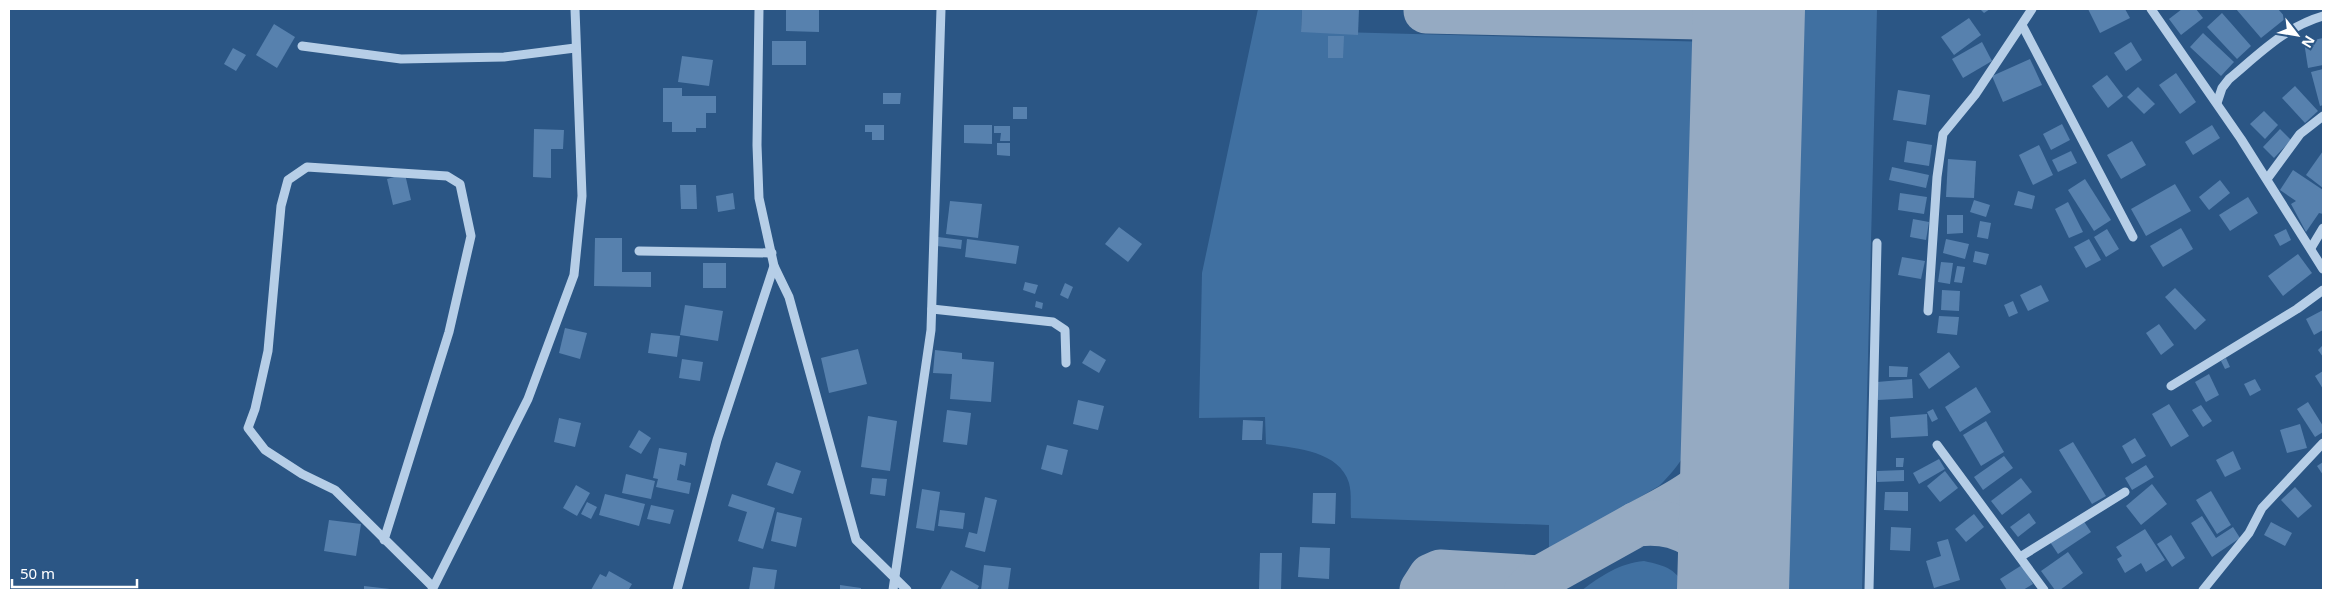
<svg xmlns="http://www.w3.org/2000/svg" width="2332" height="599" viewBox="0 0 2332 599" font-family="'Noto Sans',sans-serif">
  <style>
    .green { fill: #4070a1 }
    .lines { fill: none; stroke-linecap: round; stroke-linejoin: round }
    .taxiway { stroke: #95aac2; stroke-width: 45 }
    .runway { stroke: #95aac2; stroke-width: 112 }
    .building { fill: #5781ae }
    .minor { stroke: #b6cee7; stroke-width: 9 }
  </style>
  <rect width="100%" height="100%" fill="#2b5685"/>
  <g class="green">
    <path d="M 1258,9 L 1302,9 L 1301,31 L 1712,42 L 1700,415 C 1692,445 1682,464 1659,486 L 1549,550 L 1549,525 L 1351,518 C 1350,507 1352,494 1349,483 C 1339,450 1293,448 1266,444 L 1265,417 L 1199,418 L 1202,273 Z"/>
    <polygon points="1786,9 1877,9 1862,590 1767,590"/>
    <path d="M 1644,561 C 1667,566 1676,569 1687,590 L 1582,590 C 1601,576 1620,563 1644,561 Z"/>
  </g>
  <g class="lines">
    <g class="taxiway">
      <polyline points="1426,11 1748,18"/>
      <path d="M 1637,524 C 1681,500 1721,485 1737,433"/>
      <polyline points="1422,590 1431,576 1440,572 1540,578"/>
      <path d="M 1527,590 L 1540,578 L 1637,524 C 1685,518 1708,542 1733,579"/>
    </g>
    <polyline class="runway" points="1733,590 1749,9"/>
  </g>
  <g class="building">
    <polygon points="786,9 819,9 819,32 786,31"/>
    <polygon points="1302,9 1359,9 1358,35 1301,32"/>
    <polygon points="1980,9 1990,9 1984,13"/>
    <polygon points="2088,9 2125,9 2130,18 2100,33"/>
    <polygon points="2182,9 2196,9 2203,18 2181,35 2169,19"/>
    <polygon points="2236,9 2278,9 2286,18 2261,38"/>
    <polygon points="2222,13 2251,46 2237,59 2207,27"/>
    <polygon points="1969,18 1981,35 1954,55 1941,37"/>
    <polygon points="274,24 295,37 277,68 256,55"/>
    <polygon points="2203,33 2234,62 2221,76 2190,47"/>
    <polygon points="1328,36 1344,36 1343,58 1328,58"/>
    <polygon points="2323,38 2323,65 2308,68 2304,42"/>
    <rect x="772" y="41" width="34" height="24"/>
    <polygon points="1982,42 1992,61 1963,78 1952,59"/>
    <polygon points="2131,42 2142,60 2126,71 2114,53"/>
    <polygon points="233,48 246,55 236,71 224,64"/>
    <polygon points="682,56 713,60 709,86 678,82"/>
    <polygon points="2030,59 2042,85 2003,102 1992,76"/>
    <polygon points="2323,69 2323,105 2320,106 2311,72"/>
    <polygon points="2176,73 2196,102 2180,114 2159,85"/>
    <polygon points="2107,75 2123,96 2108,108 2092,86"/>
    <polygon points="2295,86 2318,111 2305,123 2282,98"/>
    <polygon points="2138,87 2155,104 2144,114 2127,97"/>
    <polygon points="663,88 682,88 682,96 716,96 716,113 706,113 706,128 696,128 696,132 672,132 672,122 663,122"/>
    <polygon points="1898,90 1930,95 1926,125 1893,120"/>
    <polygon points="883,93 901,93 900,104 883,104"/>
    <rect x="1013" y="107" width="14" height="12"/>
    <polygon points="2264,111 2278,125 2265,139 2250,124"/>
    <polygon points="2062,124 2070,140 2051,150 2043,134"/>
    <polygon points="865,125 884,125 884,140 872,140 872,132 865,132"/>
    <polygon points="964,125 992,125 992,144 964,143"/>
    <polygon points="2212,125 2220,138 2193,155 2185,142"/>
    <polygon points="994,126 1010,126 1010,141 1000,141 1001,133 994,133"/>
    <polygon points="534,129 564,130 563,149 551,149 551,178 533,177"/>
    <polygon points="2280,129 2291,140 2274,158 2263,147"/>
    <polygon points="1907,141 1932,145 1929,166 1904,162"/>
    <polygon points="2132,141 2146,165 2121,179 2107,155"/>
    <polygon points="997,143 1010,143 1010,156 997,155"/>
    <polygon points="2039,145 2053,175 2033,185 2019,155"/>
    <polygon points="2071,151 2077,163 2058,172 2052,160"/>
    <polygon points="2323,151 2323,188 2306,175"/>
    <polygon points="1948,159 1976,161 1974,198 1946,197"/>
    <polygon points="1892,167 1929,175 1926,188 1889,180"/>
    <polygon points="2293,170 2323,190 2323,214 2319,213 2306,232 2291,204 2296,201 2280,190"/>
    <polygon points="405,174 411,200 393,205 387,179"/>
    <polygon points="2085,179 2111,220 2094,231 2068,190"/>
    <polygon points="2220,180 2230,193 2209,210 2199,197"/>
    <polygon points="2175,184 2191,211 2146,236 2131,209"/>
    <polygon points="680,185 696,185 697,209 681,209"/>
    <polygon points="2018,191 2035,196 2032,209 2014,205"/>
    <polygon points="733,193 735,209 718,212 716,196"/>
    <polygon points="1900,193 1927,197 1924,214 1898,210"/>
    <polygon points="2248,197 2258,213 2230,231 2219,215"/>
    <polygon points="1974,200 1990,205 1986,217 1970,212"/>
    <polygon points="950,201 982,204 978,238 946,234"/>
    <polygon points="2068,202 2083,232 2069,238 2055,209"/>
    <polygon points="1947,215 1963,215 1963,233 1947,234"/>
    <polygon points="1913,219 1929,222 1926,240 1910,237"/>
    <polygon points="1980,221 1991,223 1988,239 1977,237"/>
    <polygon points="1119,227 1142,244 1128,262 1105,244"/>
    <polygon points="2181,228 2193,249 2163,267 2150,246"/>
    <polygon points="2107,229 2119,249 2106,257 2094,237"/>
    <polygon points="2286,229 2291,240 2280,246 2274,235"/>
    <polygon points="938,237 962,240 961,249 937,246"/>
    <polygon points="595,238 622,238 622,272 651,272 651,287 594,286"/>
    <polygon points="967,239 1019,246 1016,264 965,257"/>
    <polygon points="1946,239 1969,244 1965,259 1943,253"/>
    <polygon points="2089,239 2101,260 2086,268 2074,247"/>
    <polygon points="1975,251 1989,254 1986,265 1973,262"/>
    <polygon points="2298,254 2312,273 2283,296 2268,276"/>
    <polygon points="1902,257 1925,261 1921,279 1898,275"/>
    <polygon points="1941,262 1953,263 1950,284 1938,282"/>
    <rect x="703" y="263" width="23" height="25"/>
    <polygon points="1957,266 1965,267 1962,283 1954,282"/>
    <polygon points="1025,282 1038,285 1035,294 1023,290"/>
    <polygon points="1065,283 1073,287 1068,299 1060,295"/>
    <polygon points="2041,285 2049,301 2028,311 2020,295"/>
    <polygon points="2175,288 2206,320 2195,330 2165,297"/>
    <polygon points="1942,290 1960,291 1959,311 1941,310"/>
    <polygon points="1036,301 1043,303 1042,309 1035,307"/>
    <polygon points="2013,301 2018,313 2009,317 2004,305"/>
    <polygon points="685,305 723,311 718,341 680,335"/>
    <polygon points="2323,310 2323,330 2314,335 2306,319"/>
    <polygon points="1939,316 1959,317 1957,335 1937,333"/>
    <polygon points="2159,324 2174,345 2161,355 2146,333"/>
    <polygon points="565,328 587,333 580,359 559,353"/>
    <polygon points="651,333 680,336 677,357 648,353"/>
    <polygon points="2323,345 2323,357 2318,350"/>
    <polygon points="858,349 867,384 829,393 821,358"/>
    <polygon points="935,350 962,353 962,359 994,362 991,402 950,399 952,374 933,373"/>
    <polygon points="1090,350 1106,360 1099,373 1082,363"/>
    <polygon points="1949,352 1960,367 1929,389 1919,374"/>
    <polygon points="2226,358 2230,367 2225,369 2221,361"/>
    <polygon points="682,359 703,362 700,381 679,378"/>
    <polygon points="1889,366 1908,367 1907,377 1889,377"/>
    <polygon points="2323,371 2323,389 2315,376"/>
    <polygon points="2209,374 2219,395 2206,402 2195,382"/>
    <polygon points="1912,379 1913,398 1878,400 1877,382"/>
    <polygon points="2255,379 2261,390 2250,396 2244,384"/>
    <polygon points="1976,387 1991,412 1960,432 1945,407"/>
    <polygon points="1078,400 1104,406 1098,430 1073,424"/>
    <polygon points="2308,402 2323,426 2323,432 2315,437 2297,409"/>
    <polygon points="2169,404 2189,436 2171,447 2152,414"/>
    <polygon points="2201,405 2212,421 2203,427 2192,410"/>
    <polygon points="1933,409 1938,419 1932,422 1927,412"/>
    <polygon points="947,410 971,413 967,445 943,442"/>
    <polygon points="1927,414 1928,436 1891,438 1890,417"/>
    <polygon points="868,416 897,421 890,471 861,467"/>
    <polygon points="559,418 581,423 575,447 554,442"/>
    <polygon points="1243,420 1263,421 1262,440 1242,440"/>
    <polygon points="1986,421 2004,452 1981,466 1963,435"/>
    <polygon points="2300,424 2307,448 2287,453 2280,430"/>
    <polygon points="639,430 651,438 641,454 629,447"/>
    <polygon points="2135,438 2146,456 2132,464 2122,446"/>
    <polygon points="2073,442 2106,496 2092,504 2059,450"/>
    <polygon points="1047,445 1068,450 1062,475 1041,469"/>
    <polygon points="659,448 687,453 685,466 680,464 677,480 691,483 689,494 656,487 658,479 653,478"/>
    <polygon points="2233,451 2241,469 2225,477 2216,460"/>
    <polygon points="2004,456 2013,468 1983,490 1974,477"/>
    <polygon points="1896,458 1904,458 1903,467 1896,467"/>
    <polygon points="1939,459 1945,469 1919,484 1913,473"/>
    <polygon points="776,462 801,471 793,494 767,485"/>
    <polygon points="2323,462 2323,475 2317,466"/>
    <polygon points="2146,465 2154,477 2132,490 2125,478"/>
    <polygon points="1904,470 1904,481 1877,482 1877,471"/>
    <polygon points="1945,471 1958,488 1940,502 1927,486"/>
    <polygon points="626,474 655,481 651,499 622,493"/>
    <polygon points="872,478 887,479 885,496 870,494"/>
    <polygon points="2021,478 2032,492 2002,515 1991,501"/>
    <polygon points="2152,484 2167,504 2141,525 2126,506"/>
    <polygon points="576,485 590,493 577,516 563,508"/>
    <polygon points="2295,487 2312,506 2298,518 2281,500"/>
    <polygon points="922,489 940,492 934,531 916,528"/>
    <polygon points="2211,491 2231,525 2217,534 2196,500"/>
    <polygon points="1885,492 1908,492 1908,511 1884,510"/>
    <polygon points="1313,493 1336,493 1335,524 1312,523"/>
    <polygon points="605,494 645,504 639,526 599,515"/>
    <polygon points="732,494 775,508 763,549 738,541 747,512 728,506"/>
    <polygon points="985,497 997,500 985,552 965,547 969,532 977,534"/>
    <polygon points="587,502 597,507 591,519 581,514"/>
    <polygon points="651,505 674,510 670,524 647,519"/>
    <polygon points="940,510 965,513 963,529 938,526"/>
    <polygon points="777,512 802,518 796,547 771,541"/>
    <polygon points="2029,513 2036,523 2018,537 2010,527"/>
    <polygon points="1974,514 1984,527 1966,542 1955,529"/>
    <polygon points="2202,516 2216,538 2233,527 2240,538 2212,557 2191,523"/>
    <polygon points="329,520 361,524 356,556 324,551"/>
    <polygon points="2083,520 2091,532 2058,554 2050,542"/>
    <polygon points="2271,522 2292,533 2285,546 2264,535"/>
    <polygon points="1891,527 1911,528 1910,551 1890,550"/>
    <polygon points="2145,529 2165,560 2146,572 2141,563 2125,573 2117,559 2122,556 2116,547"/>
    <polygon points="2171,535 2185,558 2172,567 2157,544"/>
    <polygon points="1948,539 1960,580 1934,588 1926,561 1941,556 1937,542"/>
    <polygon points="1300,547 1330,548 1329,579 1298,577"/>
    <polygon points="2068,552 2083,573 2060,590 2055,590 2041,571"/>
    <polygon points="1260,553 1282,553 1281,590 1259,590"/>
    <polygon points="984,565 1011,568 1008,590 981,590"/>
    <polygon points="2022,565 2033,584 2023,590 2007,590 2000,579"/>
    <polygon points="753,567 777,570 774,590 749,590"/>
    <polygon points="951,570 979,586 977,590 940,590"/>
    <polygon points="609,571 632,584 629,589 631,590 591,590 600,574 606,577"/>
    <polygon points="840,585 861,588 861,590 840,590"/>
    <polygon points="364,586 390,589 390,590 364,590"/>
  </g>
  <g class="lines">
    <g class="minor">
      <polyline points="759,9 757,145 759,198 774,266 789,297 856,540 907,590"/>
      <polyline points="2151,9 2241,139 2323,269"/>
      <polyline points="2022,25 2133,237"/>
      <polyline points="302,46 401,59 504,57 575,48"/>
      <path d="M 2217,103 L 2222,88 L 2229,79 C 2259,54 2285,27 2323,16"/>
      <polyline points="2267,179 2300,134 2323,116"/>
      <polyline points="2311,248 2323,228"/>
      <polyline points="639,251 772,253"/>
      <polyline points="932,309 1053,322 1065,330 1066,363"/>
      <polyline points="1928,311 1937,177 1943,134 1975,95 2032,9"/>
      <polyline points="2171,386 2297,309 2323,290"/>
      <polyline points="1937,445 2044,590"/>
      <polyline points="384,540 449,332 471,236 460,184 447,176 307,167 288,180 281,206 268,351 255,409 248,428 265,450 302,474 335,490 432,586"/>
      <polyline points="2020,557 2125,492"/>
      <polyline points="432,590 528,399 574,275 582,196 575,9"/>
      <polyline points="677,590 717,440 774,266"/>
      <polyline points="893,590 931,330 941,9"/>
      <polyline points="1869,590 1877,243"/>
      <polyline points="2203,590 2249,533 2262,508 2323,443"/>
    </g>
  </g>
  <rect width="2332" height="599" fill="none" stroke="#ffffff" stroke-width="20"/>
  <g transform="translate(2297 35) rotate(121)" stroke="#2b5685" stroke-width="4" paint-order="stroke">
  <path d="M0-4L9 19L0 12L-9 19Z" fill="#ffffff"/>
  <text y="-8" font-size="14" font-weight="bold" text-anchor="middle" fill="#ffffff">N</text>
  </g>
  <path d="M12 579v8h125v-8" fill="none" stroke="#ffffff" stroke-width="2.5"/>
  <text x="20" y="579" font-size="15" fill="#ffffff" stroke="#2b5685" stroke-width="4" paint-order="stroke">50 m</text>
</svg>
